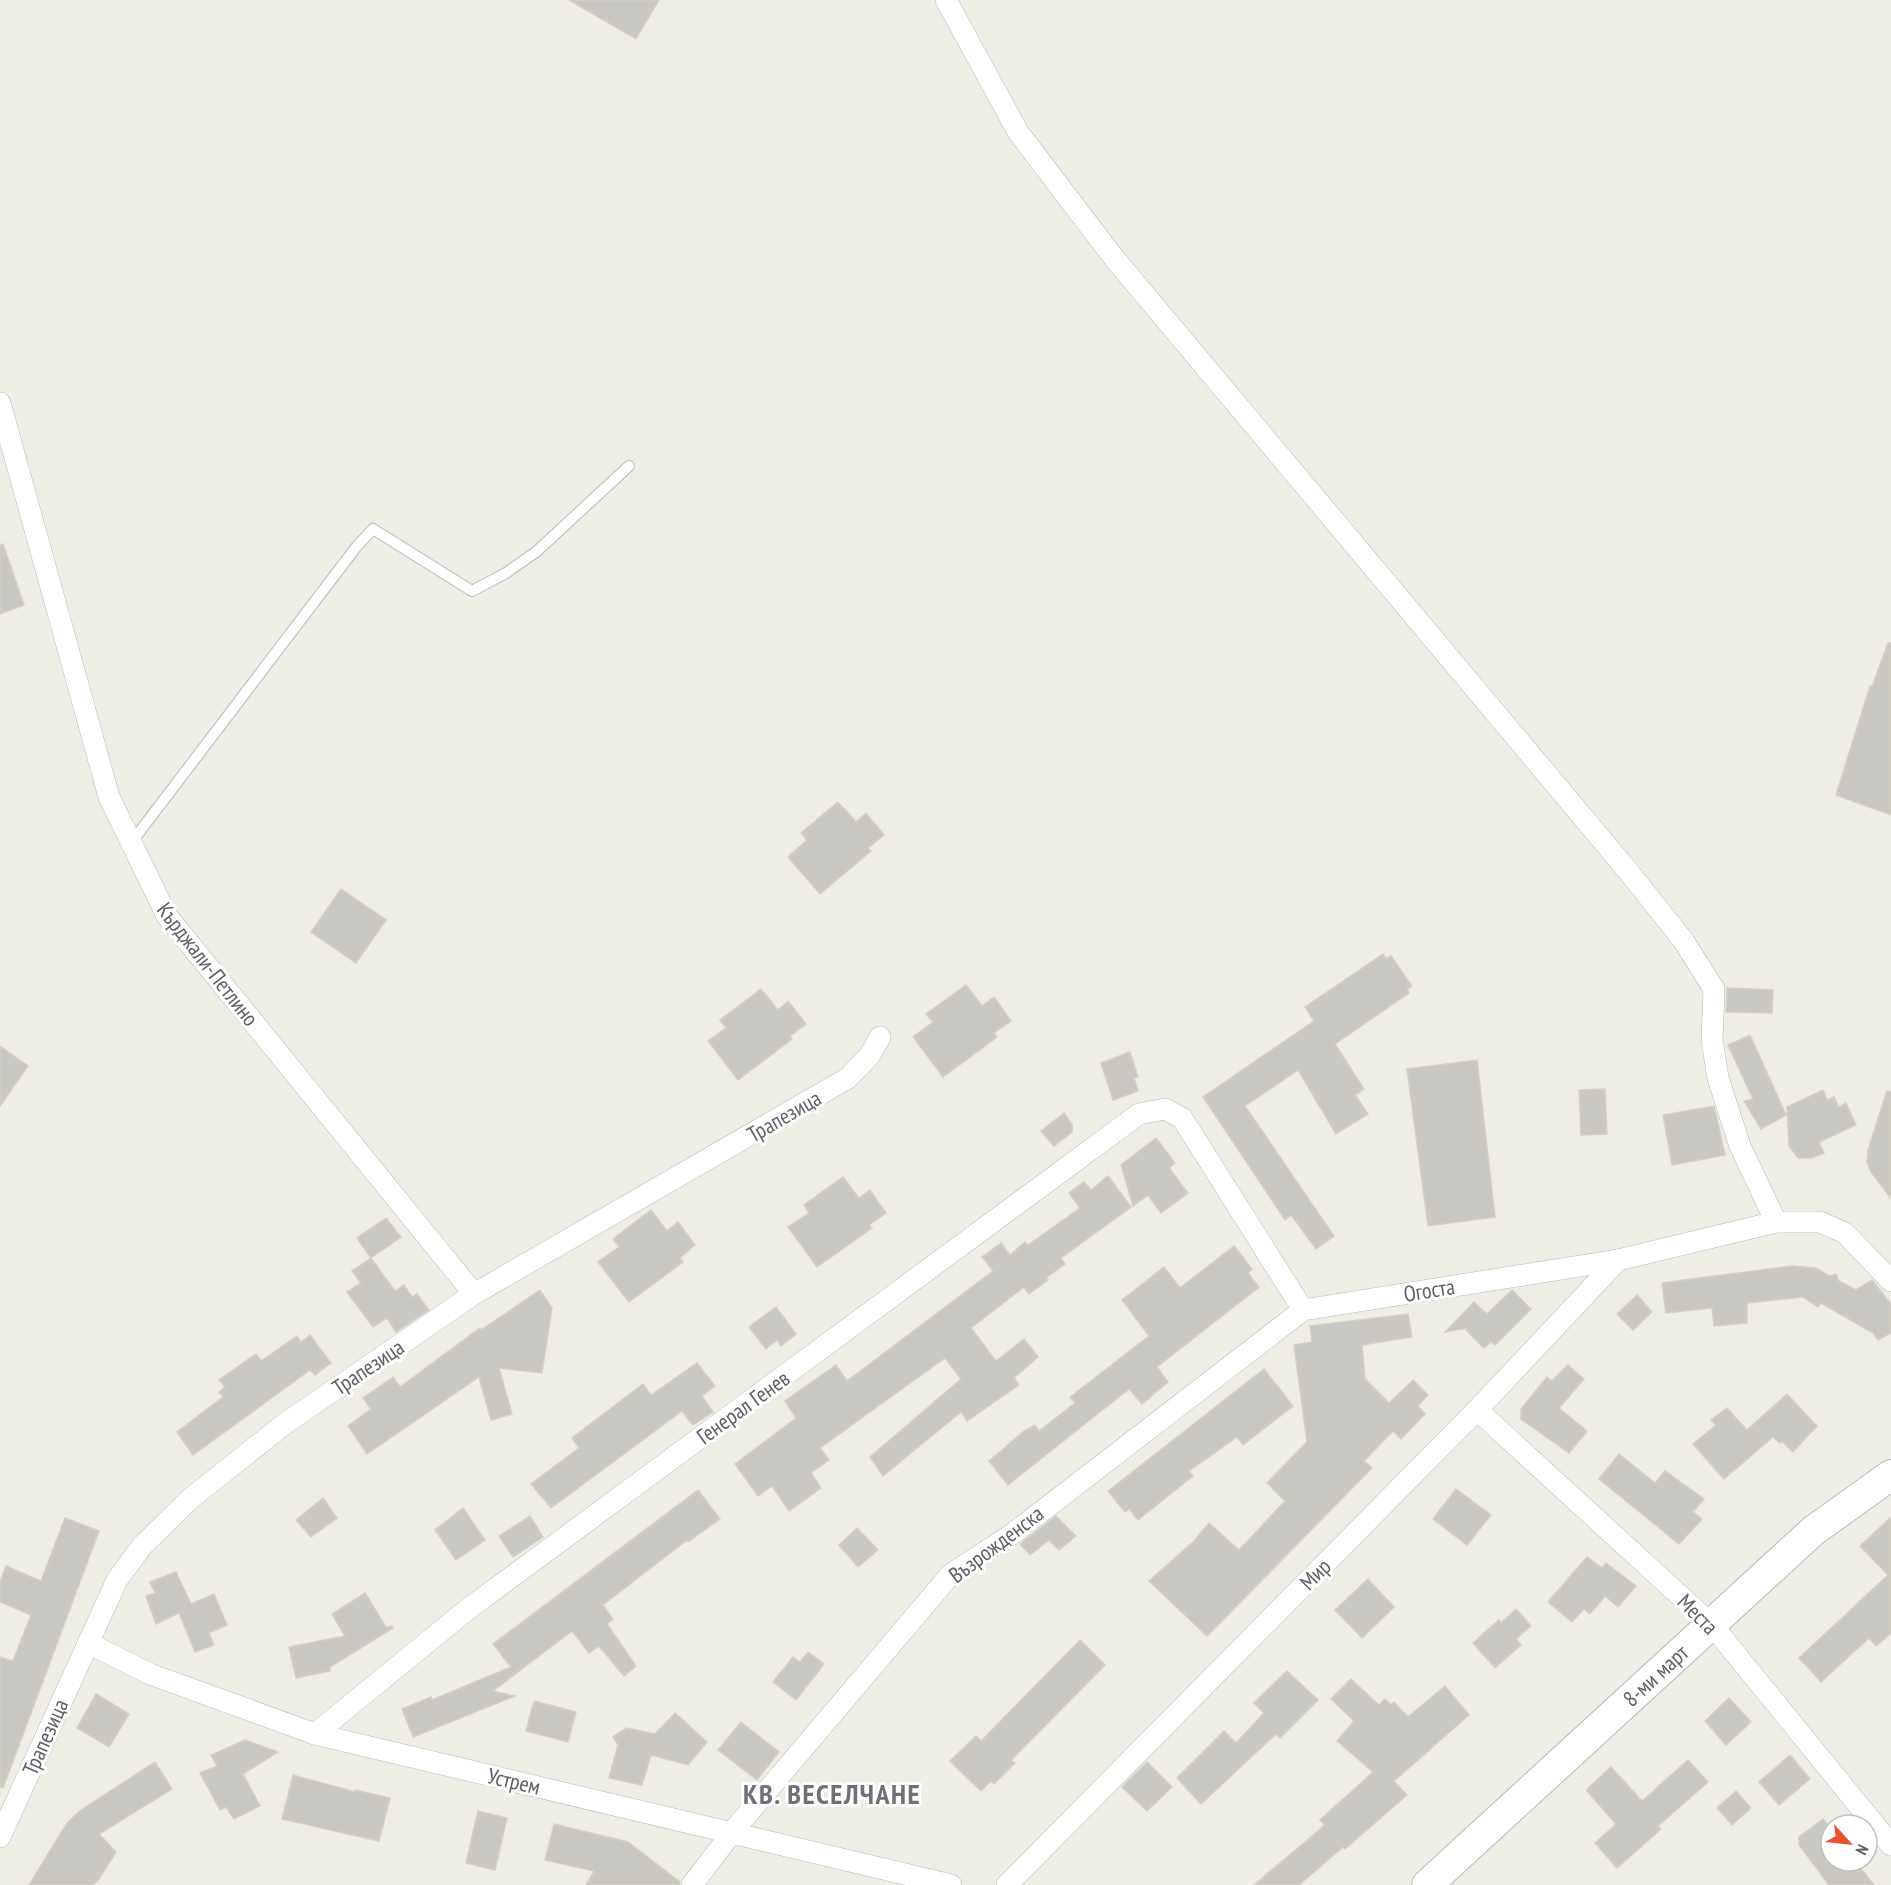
<svg xmlns="http://www.w3.org/2000/svg" width="1891" height="1885" viewBox="0 0 1891 1885" font-family="'PT Sans Narrow',sans-serif">
  <style>
    .building { fill: #cac8c2; stroke: #d4d0c3; stroke-width: 1.5 }
    .lines { fill: none; stroke-linecap: round; stroke-linejoin: round }
    .lane-casing { stroke: #b7babf; stroke-width: 12 }
    .street-casing { stroke: #b7babf; stroke-width: 22 }
    .secondary-casing { stroke: #b8bbc1; stroke-width: 32 }
    .lane { stroke: #fff; stroke-width: 10 }
    .street { stroke: #fff; stroke-width: 21 }
    .secondary { stroke: #fff; stroke-width: 30 }
    .labels { text-anchor: middle; stroke-width: 6; stroke-linejoin: round; paint-order: stroke }
    .street-label { font-size: 22px; fill: #5d6065; stroke: #fff }
    .district-label { font-size: 28px; font-weight: bold; letter-spacing: 1.5px; fill: #6e7277; stroke: #fff }
  </style>
  <rect width="100%" height="100%" fill="#efeee5"/>
  <g class="building">
    <polygon points="569,0 659,0 636,39"/>
    <polygon points="3,544 24,605 0,614 0,545"/>
    <polygon points="1888,643 1891,643 1891,815 1836,795 1870,686 1872,687"/>
    <polygon points="838,802 856,822 866,813 884,835 868,848 871,851 820,894 788,857 807,840 801,833"/>
    <polygon points="341,889 386,920 356,963 311,932"/>
    <polygon points="1383,954 1386,959 1391,956 1412,986 1407,989 1409,993 1335,1044 1364,1089 1355,1095 1368,1114 1336,1134 1298,1070 1245,1106 1334,1236 1316,1249 1291,1215 1285,1220 1203,1097 1314,1021 1305,1007"/>
    <polygon points="966,985 982,1006 994,997 1011,1021 994,1033 997,1037 943,1077 913,1037 933,1022 926,1014"/>
    <polygon points="1727,988 1773,990 1772,1013 1726,1012"/>
    <polygon points="761,989 778,1010 788,1001 806,1024 790,1036 792,1039 738,1080 708,1041 726,1028 720,1020"/>
    <polygon points="1750,1035 1786,1115 1761,1129 1744,1101 1753,1099 1728,1045"/>
    <polygon points="0,1046 28,1066 0,1106"/>
    <polygon points="1130,1052 1138,1077 1134,1078 1138,1091 1113,1100 1101,1063"/>
    <polygon points="1477,1060 1495,1217 1428,1226 1407,1069"/>
    <polygon points="1605,1089 1607,1134 1581,1135 1579,1090"/>
    <polygon points="1823,1090 1827,1100 1834,1097 1839,1107 1846,1103 1856,1125 1819,1142 1824,1153 1812,1158 1798,1158 1789,1146 1787,1107"/>
    <polygon points="1887,1091 1891,1092 1891,1198 1871,1172 1867,1162 1868,1150"/>
    <polygon points="1714,1106 1725,1155 1672,1165 1663,1115"/>
    <polygon points="1064,1113 1072,1124 1072,1132 1054,1146 1041,1131"/>
    <polygon points="1156,1138 1175,1163 1169,1168 1188,1193 1161,1213 1148,1195 1133,1206 1121,1165"/>
    <polygon points="1108,1176 1131,1207 1061,1258 1065,1264 1046,1278 1048,1280 1029,1294 1024,1287 971,1328 996,1361 1024,1339 1038,1357 1014,1378 1019,1385 967,1421 961,1412 883,1476 870,1457 961,1379 945,1358 820,1448 829,1460 811,1473 821,1488 789,1511 772,1486 758,1496 735,1464 796,1418 785,1401 836,1365 847,1381 993,1271 982,1257 1001,1243 1010,1255 1025,1242 1028,1245 1080,1208 1069,1193 1084,1182 1091,1190"/>
    <polygon points="843,1177 859,1198 870,1190 886,1213 869,1225 872,1228 817,1267 788,1227 809,1213 804,1205"/>
    <polygon points="651,1210 667,1231 678,1222 695,1245 680,1258 683,1262 629,1302 598,1262 619,1247 613,1239"/>
    <polygon points="386,1218 401,1237 371,1258 395,1291 404,1285 412,1297 417,1294 429,1310 396,1332 387,1318 373,1327 347,1292 361,1283 352,1271 371,1258 357,1238"/>
    <polygon points="1234,1246 1252,1269 1248,1273 1259,1287 1157,1367 1168,1382 1142,1404 1129,1389 1008,1485 989,1461 1024,1431 1035,1425 1039,1431 1075,1403 1070,1397 1149,1336 1122,1300 1164,1267 1180,1288"/>
    <polygon points="1792,1266 1816,1268 1829,1276 1836,1274 1839,1281 1856,1290 1872,1280 1891,1304 1891,1333 1878,1340 1873,1333 1821,1303 1818,1307 1803,1297 1747,1303 1747,1323 1714,1326 1712,1308 1666,1313 1662,1283"/>
    <polygon points="540,1290 552,1308 542,1373 499,1368 512,1414 491,1420 479,1377 367,1454 348,1426 371,1409 363,1398 393,1377 400,1387 480,1328 481,1330"/>
    <polygon points="1512,1290 1531,1309 1495,1345 1491,1342 1484,1348 1466,1330 1467,1328 1445,1332 1474,1302 1487,1314"/>
    <polygon points="1637,1295 1652,1312 1633,1330 1617,1314"/>
    <polygon points="776,1307 796,1334 781,1346 777,1340 766,1349 749,1327"/>
    <polygon points="1408,1314 1412,1337 1362,1345 1365,1379 1389,1403 1413,1380 1428,1395 1418,1406 1425,1414 1401,1439 1393,1431 1364,1461 1372,1468 1207,1636 1149,1581 1194,1541 1209,1523 1239,1550 1285,1501 1267,1483 1307,1442 1294,1345 1312,1342 1310,1326"/>
    <polygon points="310,1335 331,1363 315,1375 310,1370 193,1455 177,1432 223,1397 219,1392 225,1387 219,1380 256,1354 261,1361 297,1336 301,1342"/>
    <polygon points="697,1363 715,1386 702,1396 713,1412 693,1425 682,1411 551,1508 531,1484 579,1448 572,1438 643,1384 651,1395"/>
    <polygon points="1568,1365 1584,1379 1559,1408 1587,1431 1569,1453 1521,1419 1521,1409 1547,1377 1552,1381"/>
    <polygon points="1264,1369 1293,1406 1243,1445 1237,1437 1189,1471 1193,1476 1138,1520 1129,1509 1125,1512 1108,1491"/>
    <polygon points="1787,1394 1817,1426 1793,1452 1782,1441 1780,1443 1773,1437 1724,1479 1693,1444 1716,1425 1711,1420 1727,1408 1747,1430"/>
    <polygon points="1619,1454 1655,1483 1665,1471 1704,1499 1693,1512 1702,1519 1679,1544 1599,1479"/>
    <polygon points="1456,1489 1491,1515 1467,1545 1433,1519"/>
    <polygon points="698,1490 720,1519 688,1542 687,1540 603,1605 613,1619 607,1624 636,1666 624,1676 599,1646 589,1653 572,1631 493,1691 515,1696 413,1737 402,1709 431,1697 432,1700 511,1667 493,1644"/>
    <polygon points="323,1498 337,1518 311,1537 296,1520"/>
    <polygon points="463,1508 485,1540 456,1560 435,1530"/>
    <polygon points="530,1516 543,1537 513,1557 499,1536"/>
    <polygon points="1056,1516 1076,1536 1059,1550 1049,1540 1030,1555 1020,1544"/>
    <polygon points="1891,1517 1891,1633 1876,1646 1869,1638 1821,1682 1799,1658 1888,1575 1860,1546"/>
    <polygon points="65,1518 99,1531 3,1788 0,1787 0,1657 13,1661 31,1615 0,1602 0,1582 6,1566 41,1581"/>
    <polygon points="857,1528 878,1550 858,1567 839,1545"/>
    <polygon points="1587,1557 1602,1568 1606,1563 1636,1586 1618,1607 1605,1596 1590,1614 1584,1609 1572,1622 1548,1602"/>
    <polygon points="176,1572 191,1604 214,1594 227,1625 209,1633 214,1645 195,1652 179,1613 156,1624 146,1596 155,1593 150,1582"/>
    <polygon points="1368,1579 1394,1607 1362,1638 1335,1610"/>
    <polygon points="365,1593 386,1627 392,1626 393,1628 330,1667 330,1671 296,1678 289,1647 345,1636 332,1614"/>
    <polygon points="1516,1609 1531,1626 1516,1639 1521,1645 1495,1668 1473,1643 1499,1620 1501,1623"/>
    <polygon points="1080,1640 1105,1665 1011,1760 1015,1763 994,1784 991,1781 981,1791 950,1761 976,1736 981,1741"/>
    <polygon points="808,1652 824,1664 796,1700 773,1682 793,1657 800,1662"/>
    <polygon points="1287,1671 1318,1700 1280,1738 1276,1734 1201,1804 1177,1778 1224,1731 1236,1743 1264,1713 1254,1703"/>
    <polygon points="1351,1679 1379,1705 1385,1699 1391,1705 1394,1702 1408,1717 1445,1686 1469,1715 1394,1781 1407,1795 1345,1849 1343,1847 1299,1885 1254,1885 1325,1825 1320,1820 1373,1772 1337,1741 1354,1721 1331,1699"/>
    <polygon points="96,1694 129,1714 109,1747 77,1728"/>
    <polygon points="1729,1698 1751,1722 1726,1745 1705,1721"/>
    <polygon points="534,1701 576,1712 568,1742 526,1731"/>
    <polygon points="675,1713 707,1742 688,1765 651,1755 642,1785 609,1778 618,1745 613,1737 626,1728 655,1734"/>
    <polygon points="741,1722 779,1752 757,1780 718,1750"/>
    <polygon points="245,1740 278,1752 243,1774 260,1806 234,1819 226,1807 220,1810 200,1773 217,1766 211,1755"/>
    <polygon points="1790,1755 1810,1779 1779,1805 1759,1782"/>
    <polygon points="1688,1760 1708,1782 1658,1826 1661,1829 1617,1868 1595,1843 1616,1824 1586,1790 1611,1767 1642,1801"/>
    <polygon points="155,1762 172,1789 99,1834 116,1852 99,1879 93,1885 29,1885 67,1823 81,1810"/>
    <polygon points="1147,1762 1172,1787 1147,1811 1122,1787"/>
    <polygon points="293,1775 355,1792 355,1790 390,1798 379,1841 282,1819"/>
    <polygon points="1736,1791 1751,1808 1732,1825 1717,1808"/>
    <polygon points="478,1811 507,1818 495,1870 466,1863"/>
    <polygon points="1823,1819 1831,1829 1831,1861 1855,1861 1874,1885 1829,1885 1799,1845 1799,1837"/>
    <polygon points="554,1824 628,1842 680,1882 679,1885 586,1885 594,1871 545,1860"/>
  </g>
  <g class="lines">
    <defs>
      <polyline id="lane" points="131,843 357,546 373,529 472,591 506,573 536,552 629,466"/>
      <g id="street">
        <polyline points="946,0 1018,132 1114,258 1628,871 1683,940 1714,989 1712,1040 1718,1078 1740,1146 1776,1222"/>
        <polyline points="0,403 109,797 167,916 474,1294"/>
        <polyline points="1477,1410 1712,1625 1891,1845"/>
        <polyline points="88,1643 150,1674 315,1734 951,1885"/>
        <polyline points="315,1734 468,1609 1139,1114 1165,1109 1182,1118 1303,1310"/>
        <polyline points="0,1837 117,1580 142,1546 190,1499 283,1425 474,1294 848,1078 870,1055 880,1037"/>
        <polyline points="692,1885 733,1831 951,1574 1011,1535 1303,1310 1618,1260 1776,1222 1820,1222 1845,1233 1891,1281"/>
        <polyline points="1007,1885 1477,1410 1618,1260"/>
      </g>
      <g id="secondary">
        <path id="s1" d="M 1427,1885 L 1813,1531 L 1891,1475"/>
      </g>
    </defs>
    <use href="#lane" class="lane-casing"/>
    <use href="#street" class="street-casing"/>
    <use href="#secondary" class="secondary-casing"/>
    <use href="#lane" class="lane"/>
    <use href="#street" class="street"/>
    <use href="#secondary" class="secondary"/>
  </g>
  <g class="labels">
    <g class="street-label">
      <text transform="translate(208 964) rotate(52)" y="8">Кърджали-Петлино</text>
      <text transform="translate(784 1116) rotate(-30)" y="8">Трапезица</text>
      <text transform="translate(1429 1290) rotate(-9)" y="8">Огоста</text>
      <text transform="translate(368 1367) rotate(-34)" y="8">Трапезица</text>
      <text transform="translate(743 1407) rotate(-36)" y="8">Генерал Генев</text>
      <text transform="translate(996 1544) rotate(-37)" y="8">Възрожденска</text>
      <text transform="translate(1315 1574) rotate(-45)" y="8">Мир</text>
      <text transform="translate(1698 1614) rotate(45)" y="8">Места</text>
      <text dy="8" stroke="none"><textPath href="#s1" startOffset="310">8-ми март</textPath></text>
      <text transform="translate(45 1737) rotate(-66)" y="8">Трапезица</text>
      <text transform="translate(514 1781) rotate(13)" y="8">Устрем</text>
    </g>
    <g class="district-label">
      <text x="832" y="1804">КВ. ВЕСЕЛЧАНЕ</text>
    </g>
  </g>
  <g transform="translate(1849 1843) rotate(117)"><circle r="28" fill="#ffffff" stroke="#bebfc1" stroke-width="1.5"/>
  <path d="M0-4.5L10 22L0 15L-10 22Z" fill="#e85132"/>
  <text y="-9" font-size="16" font-weight="bold" text-anchor="middle" fill="#5d6065">N</text>
  </g>
</svg>
